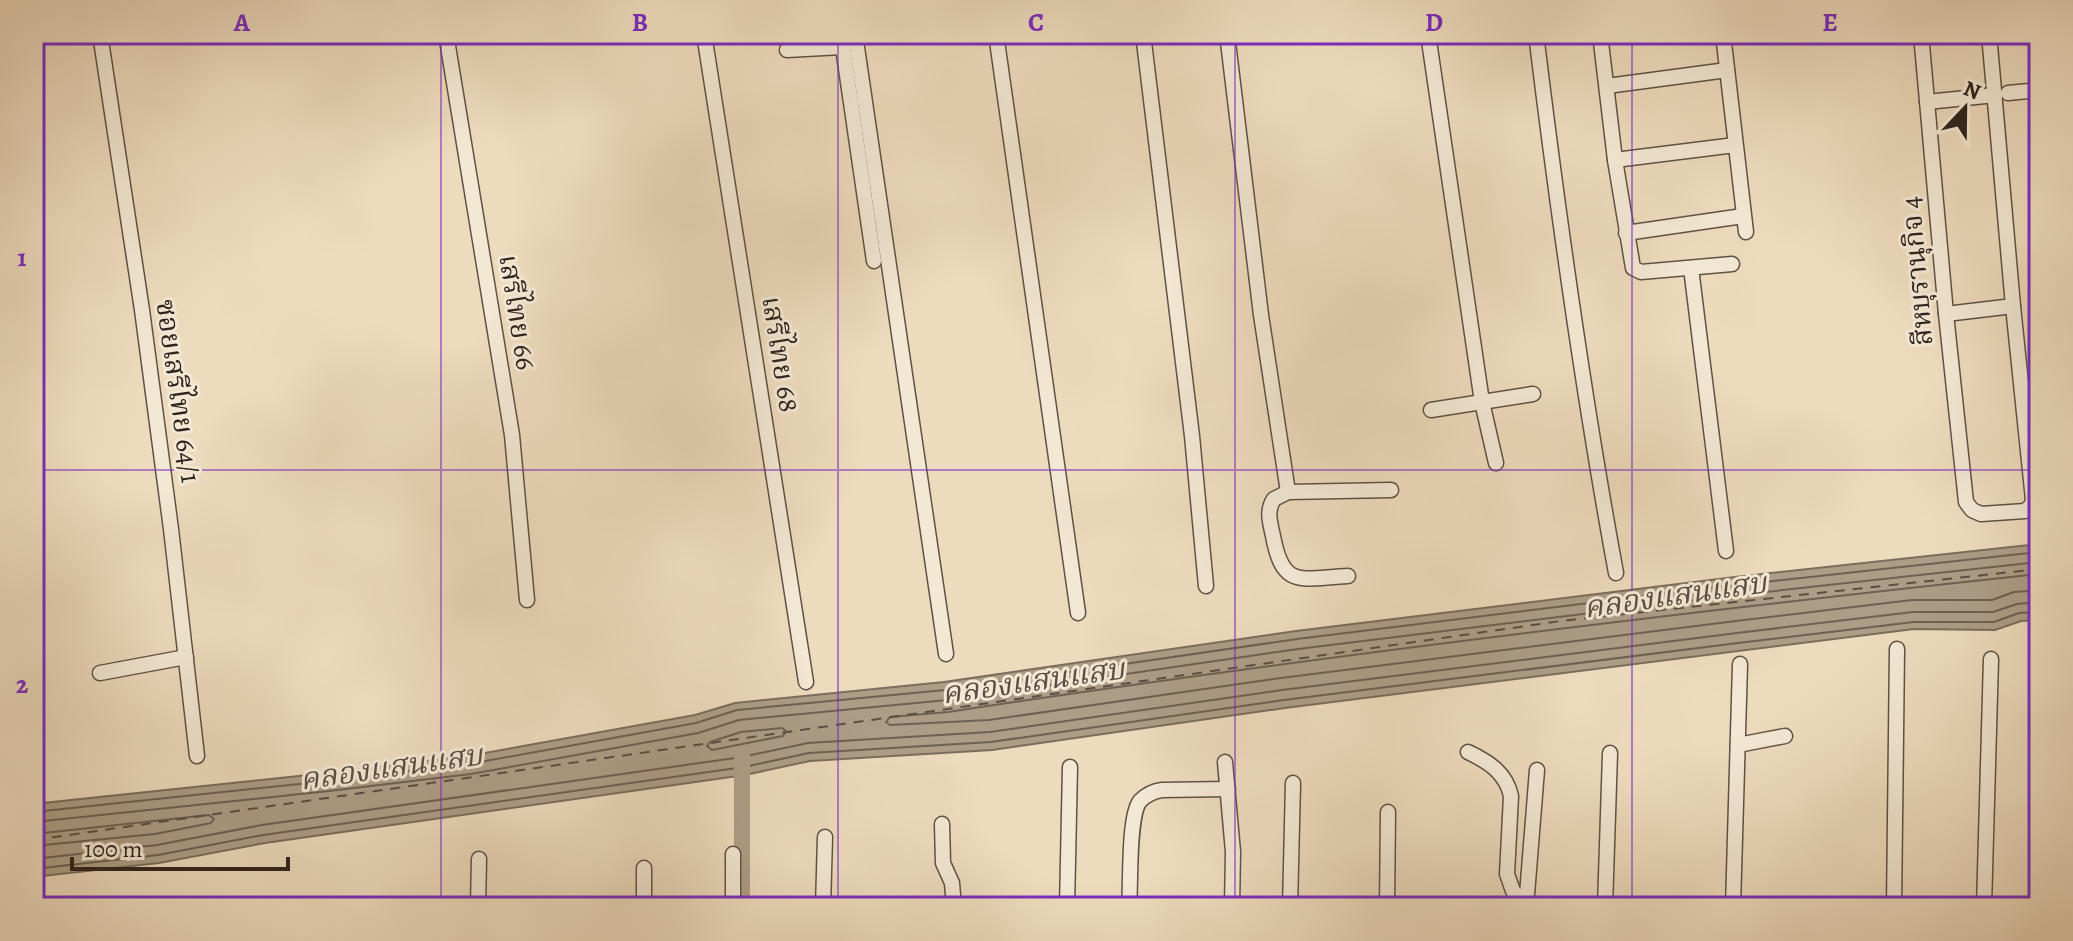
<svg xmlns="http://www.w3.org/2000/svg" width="2073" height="941" viewBox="0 0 2073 941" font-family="Alegreya,'Noto Serif Thai',serif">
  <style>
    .water { fill: #ad9d87; stroke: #7b6d5d; stroke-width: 2 }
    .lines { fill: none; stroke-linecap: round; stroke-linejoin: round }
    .shore { stroke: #6e6052; stroke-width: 2 }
    .canal { stroke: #ad9d87; stroke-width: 16 }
    .ferry { stroke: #5c4e43; stroke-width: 2; stroke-dasharray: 10 8; stroke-linecap: butt }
    .street-casing { stroke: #5f5246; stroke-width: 17 }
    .street { stroke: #f3e8d4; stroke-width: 14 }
    .grid { fill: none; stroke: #7b2cbf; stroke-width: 2; stroke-opacity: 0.55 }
    .labels { text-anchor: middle; stroke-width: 6; stroke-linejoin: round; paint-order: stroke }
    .street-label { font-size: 28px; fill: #30241e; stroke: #f3e8d4 }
    .water-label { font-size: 30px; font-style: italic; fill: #5c4e43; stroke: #f3e8d4 }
    .neatline { fill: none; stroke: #7b2cbf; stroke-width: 3 }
    .grid-label { font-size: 26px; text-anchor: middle; font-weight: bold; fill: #7b2cbf }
  </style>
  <rect width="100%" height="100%" fill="#eddbbd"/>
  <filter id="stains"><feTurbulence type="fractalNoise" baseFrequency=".0025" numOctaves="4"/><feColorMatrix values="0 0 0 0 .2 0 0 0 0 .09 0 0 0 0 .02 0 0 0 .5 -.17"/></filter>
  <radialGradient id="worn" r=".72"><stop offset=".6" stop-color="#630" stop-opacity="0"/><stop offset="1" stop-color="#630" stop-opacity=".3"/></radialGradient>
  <polygon class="water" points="2039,544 2039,620 2021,621 1995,630 1914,629 1285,708 992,750 810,761 745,775 265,843 159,863 34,877 34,804 327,773 468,756 695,715 735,703 944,682 1296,631 1735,577"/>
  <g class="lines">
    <g class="shore">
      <path d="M 2039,574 C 1675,613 1311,657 948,712 L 890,717 L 886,722 L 890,725 L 989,720 L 1281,678 L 1736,621 L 1912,600 L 1992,600 L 2014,592 L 2039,590"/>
      <polygon points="782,728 786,731 783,736 712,750 707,746 710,742 741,732"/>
      <polyline points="34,812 328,781 469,764 696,723 737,710 945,690 1297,639 1736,585 2039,552"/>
      <polyline points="34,822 329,791 471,774 698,733 739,720 947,700 1298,649 1738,595 2039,562"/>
      <polyline points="34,834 209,815 214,819 211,823 155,834 34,846"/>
      <polyline points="34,859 157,845 262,825 742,757 808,743 990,732 1282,690 1737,633 1913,612 1993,612 2017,604 2039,602"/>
      <polyline points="34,869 158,855 263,835 744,767 809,753 991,742 1284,700 1738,643 1914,622 1994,622 2019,613 2039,612"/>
    </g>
    <polyline class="canal" points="742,754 742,907"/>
    <polyline class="ferry" points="34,840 1561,621 2039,569"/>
    <defs>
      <g id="street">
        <polyline points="100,34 142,310 171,529 197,756"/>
        <polyline points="446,34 512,435 527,600"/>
        <polyline points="704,34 806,682"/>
        <polyline points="841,34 874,261"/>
        <polyline points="855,34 946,654"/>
        <polyline points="996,34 1078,613"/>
        <polyline points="1143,34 1192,436 1206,586"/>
        <polyline points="1227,34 1261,315 1288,492 1391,490"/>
        <polyline points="1428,34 1482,402 1496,463"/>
        <path d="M 1536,34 C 1558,214 1583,394 1616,573"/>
        <polyline points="1600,34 1615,160 1633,268 1641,272 1732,264"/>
        <polyline points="1723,34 1746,232"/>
        <polyline points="1921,34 1946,314 1966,502 1972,510 1981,514 2025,511 2031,506 2033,500 2013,306 1989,34"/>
        <polyline points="787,50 842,47"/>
        <polyline points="1607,86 1727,70"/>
        <polyline points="2008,93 2039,90"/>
        <polyline points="1927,102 1995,95"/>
        <polyline points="1615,160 1735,145"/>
        <polyline points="1626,233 1743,216"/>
        <polyline points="1691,268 1726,551"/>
        <polyline points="1946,314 2013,306"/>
        <polyline points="1431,410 1533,394"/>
        <path d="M 1288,492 L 1274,499 C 1266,511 1270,522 1273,536 C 1283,590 1301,578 1348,576"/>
        <polyline points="100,673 186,657"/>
        <polyline points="1738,745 1785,736"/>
        <path d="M 1468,752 C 1489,762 1506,773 1511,796 L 1507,874 L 1513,891 L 1526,907"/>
        <polyline points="1225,762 1233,852 1232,907"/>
        <polyline points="942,824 943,863 952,883 954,907"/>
        <polyline points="733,854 733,907"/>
        <polyline points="478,907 479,859"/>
        <polyline points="644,907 644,868"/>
        <polyline points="823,907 825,837"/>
        <polyline points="1067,907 1070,767"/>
        <path d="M 1129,907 C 1131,885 1128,816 1140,801 C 1146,795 1154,791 1162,790 L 1228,789"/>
        <polyline points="1290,907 1293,783"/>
        <polyline points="1387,907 1388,812"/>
        <polyline points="1526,907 1537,770"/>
        <polyline points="1605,907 1610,753"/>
        <polyline points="1733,907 1740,664"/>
        <polyline points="1894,907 1897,649"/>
        <polyline points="1984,907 1991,659"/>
      </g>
    </defs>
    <use href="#street" class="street-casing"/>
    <use href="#street" class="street"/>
  </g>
  <path class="grid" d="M 441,34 L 441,907M 838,34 L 838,907M 1235,34 L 1235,907M 1632,34 L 1632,907M 34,470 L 2039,470"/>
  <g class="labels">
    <g class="street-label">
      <text transform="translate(1916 271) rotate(-95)" y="10">สีหบุรานุกิจ 4</text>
      <text transform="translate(518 312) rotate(81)" y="10">เสรีไทย 66</text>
      <text transform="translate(781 354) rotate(81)" y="10">เสรีไทย 68</text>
      <text transform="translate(179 391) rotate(82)" y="10">ซอยเสรีไทย 64/1</text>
    </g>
    <g class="water-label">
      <text transform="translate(1675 595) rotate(-8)" y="10">คลองแสนแสบ</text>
      <text transform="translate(1033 681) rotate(-8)" y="10">คลองแสนแสบ</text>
      <text transform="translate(391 767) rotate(-8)" y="10">คลองแสนแสบ</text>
    </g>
  </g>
  <rect width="2073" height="941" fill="none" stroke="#eddbbd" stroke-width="88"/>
  <g transform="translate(1965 108) rotate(22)" stroke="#f3e8d4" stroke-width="6" paint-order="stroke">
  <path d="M0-6L14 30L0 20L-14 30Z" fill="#30241e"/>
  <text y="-12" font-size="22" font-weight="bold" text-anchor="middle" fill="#30241e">N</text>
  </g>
  <path d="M72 857v12h216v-12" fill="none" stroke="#30241e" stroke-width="4"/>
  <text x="84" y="857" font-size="24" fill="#30241e" stroke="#f3e8d4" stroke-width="6" paint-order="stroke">100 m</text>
  <rect x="44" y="44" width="1985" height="853" class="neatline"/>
  <g class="grid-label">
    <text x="242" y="31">A</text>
    <text x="640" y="31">B</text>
    <text x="1036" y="31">C</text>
    <text x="1434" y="31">D</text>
    <text x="1830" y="31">E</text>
    <text x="22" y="266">1</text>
    <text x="22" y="693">2</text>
  </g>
  <rect width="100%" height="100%" filter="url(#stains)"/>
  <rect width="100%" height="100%" fill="url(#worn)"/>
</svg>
